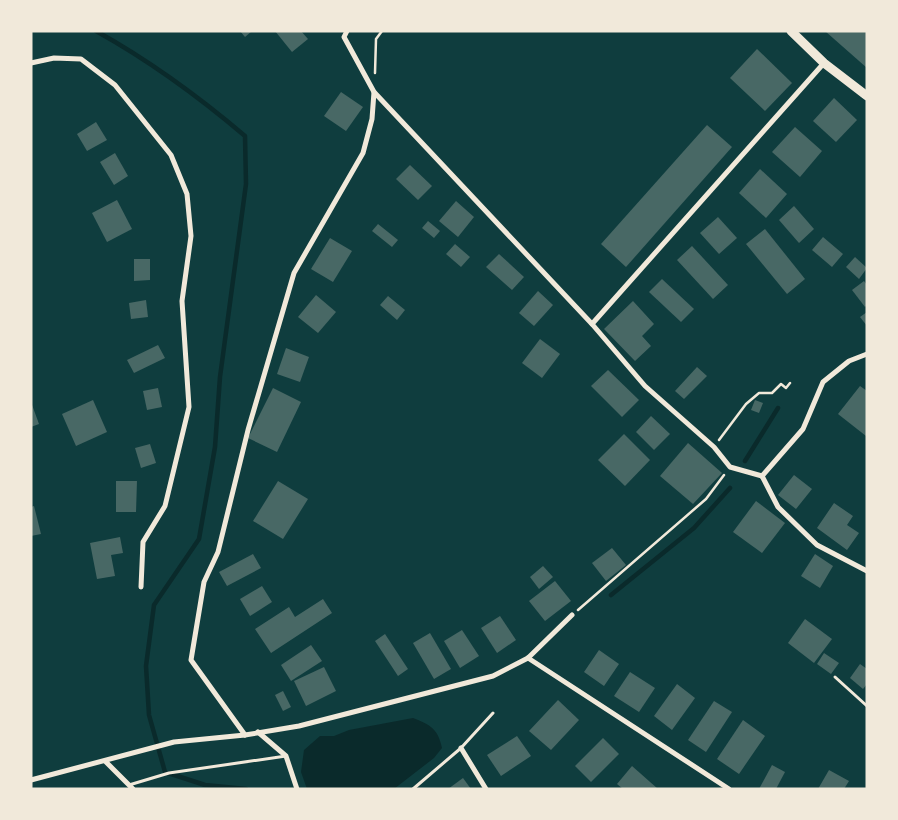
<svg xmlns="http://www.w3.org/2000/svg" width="898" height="820" viewBox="0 0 898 820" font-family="Rubik,sans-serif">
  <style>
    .water { fill: #0a2a2b }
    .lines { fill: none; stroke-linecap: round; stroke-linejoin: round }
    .stream { stroke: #0a2a2b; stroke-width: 4.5 }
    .building { fill: #486865 }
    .path { stroke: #f1e9da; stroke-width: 2.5 }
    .service { stroke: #f1e9da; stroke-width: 3 }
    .minor { stroke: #f1e9da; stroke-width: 5 }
    .secondary { stroke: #f1e9da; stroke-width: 9 }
  </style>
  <rect width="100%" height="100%" fill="#0f3d3e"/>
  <path class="water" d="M 413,718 C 431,725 438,729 442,748 L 434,758 L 394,789 L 307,789 L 301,772 L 304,750 L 320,736 L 334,736 L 349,730 Z"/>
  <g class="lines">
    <g class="stream">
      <path d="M 96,31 C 150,61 198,96 245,136 L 246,184 L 220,377 L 215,447 L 199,539 L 154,605 L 146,666 L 149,715 L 165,772 L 205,785 L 246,789"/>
      <polyline points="745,461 778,408"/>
      <polyline points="611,595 694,528 730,488"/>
    </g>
  </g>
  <g class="building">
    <polygon points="240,31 252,31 245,37"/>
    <polygon points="275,31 301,31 308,39 292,52"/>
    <polygon points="825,31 867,31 867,68"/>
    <polygon points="757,49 792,83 765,111 730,78"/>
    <polygon points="341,92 363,107 346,131 324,116"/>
    <polygon points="834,98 857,120 836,142 813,121"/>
    <polygon points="96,122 107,140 87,151 77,134"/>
    <polygon points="707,125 732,147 626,267 601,244"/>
    <polygon points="795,127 822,151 800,177 772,152"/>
    <polygon points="115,153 128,176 114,185 100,162"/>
    <polygon points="410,165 432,186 418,200 396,179"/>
    <polygon points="760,169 787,194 766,218 739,193"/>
    <polygon points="117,200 132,229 107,242 92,213"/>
    <polygon points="456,201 474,217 458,237 439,221"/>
    <polygon points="794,206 814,229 799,243 779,220"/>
    <polygon points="718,217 737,238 719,254 700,233"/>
    <polygon points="428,221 440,231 434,238 422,228"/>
    <polygon points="378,224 398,240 392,247 372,231"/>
    <polygon points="765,229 805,279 787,294 746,244"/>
    <polygon points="823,237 843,254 832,267 812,250"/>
    <polygon points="330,238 352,251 333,282 311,269"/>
    <polygon points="455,244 470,257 461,267 446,254"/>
    <polygon points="692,246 728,285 713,299 677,260"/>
    <polygon points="499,254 524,277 512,290 486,267"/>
    <polygon points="855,257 867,268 859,279 846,267"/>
    <polygon points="134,259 150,259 150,280 134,281"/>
    <polygon points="662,279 694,309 681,322 649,292"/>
    <polygon points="864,281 867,285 867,305 865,307 852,290"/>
    <polygon points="538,291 553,305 534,326 519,313"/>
    <polygon points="316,295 336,312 318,333 298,317"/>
    <polygon points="388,296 405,310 397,320 380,305"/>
    <polygon points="146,300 148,317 131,319 129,303"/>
    <polygon points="633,301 654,324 642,336 651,346 635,361 604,329"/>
    <polygon points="867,312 867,326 860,317"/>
    <polygon points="540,339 560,354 542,378 522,363"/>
    <polygon points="158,345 165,358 134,373 127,360"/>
    <polygon points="286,348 309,357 300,382 277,374"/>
    <polygon points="697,367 707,376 684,399 675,391"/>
    <polygon points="608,370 639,400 622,417 591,386"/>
    <polygon points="860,386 867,391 866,436 838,414"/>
    <polygon points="158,388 162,407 147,410 143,391"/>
    <polygon points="273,388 301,402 277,452 248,438"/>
    <polygon points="93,400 107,432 76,446 62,414"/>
    <polygon points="755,400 763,403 759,413 751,410"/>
    <polygon points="31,402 39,424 31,427"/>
    <polygon points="651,416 670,434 654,450 636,432"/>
    <polygon points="624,434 650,460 625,486 598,460"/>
    <polygon points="688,443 722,473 693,504 660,476"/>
    <polygon points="150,444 156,463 141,468 135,448"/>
    <polygon points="794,475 812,489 796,509 778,495"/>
    <polygon points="116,481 137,481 136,512 116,512"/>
    <polygon points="278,481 308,499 283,539 253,521"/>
    <polygon points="756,501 785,523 762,553 733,532"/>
    <polygon points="834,503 853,516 847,525 859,533 847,550 817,528"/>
    <polygon points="34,506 41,534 31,536 31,507"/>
    <polygon points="120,537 123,553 111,555 115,576 97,579 90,543"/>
    <polygon points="612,548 626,565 606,581 592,563"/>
    <polygon points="253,554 261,568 227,586 219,572"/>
    <polygon points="815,554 833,566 820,588 801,576"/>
    <polygon points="543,566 553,577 539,589 530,577"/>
    <polygon points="555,581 571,601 545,621 529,601"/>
    <polygon points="262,586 272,602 250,616 240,599"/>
    <polygon points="323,599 332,613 271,653 255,629 289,607 295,617"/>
    <polygon points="500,616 516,640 497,653 481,628"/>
    <polygon points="805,619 832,639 814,663 788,643"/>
    <polygon points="462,630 479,656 460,668 444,641"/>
    <polygon points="430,633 451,669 434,679 413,643"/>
    <polygon points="385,634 408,669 398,676 375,641"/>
    <polygon points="311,645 322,661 291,681 281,665"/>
    <polygon points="599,650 619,664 604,686 584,672"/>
    <polygon points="824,653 839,663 831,674 817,664"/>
    <polygon points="860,664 867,669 867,684 863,689 850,678"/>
    <polygon points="324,667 336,691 306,706 294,681"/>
    <polygon points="630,672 655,688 639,712 614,696"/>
    <polygon points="677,684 695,698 672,730 654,716"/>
    <polygon points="283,691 291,707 283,711 275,695"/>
    <polygon points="558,700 579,720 551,750 529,731"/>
    <polygon points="714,701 732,712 706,752 688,740"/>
    <polygon points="743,720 765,736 739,774 717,759"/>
    <polygon points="517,736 531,756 501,776 487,755"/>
    <polygon points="603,738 619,754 591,782 575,766"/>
    <polygon points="772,765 785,772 776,789 759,789"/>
    <polygon points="632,766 658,789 623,789 617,784"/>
    <polygon points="829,770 849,781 844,789 818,789"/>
    <polygon points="463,778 471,789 448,789"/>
  </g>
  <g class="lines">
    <g class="path">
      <polyline points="375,73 376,39 382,31"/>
      <polyline points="719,440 746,404 759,393 772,393 781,384 786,388 790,383"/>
      <polyline points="578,610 706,499 724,475"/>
    </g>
    <g class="service">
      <polyline points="835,677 867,706"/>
      <polyline points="129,785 169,773 286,756"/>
      <polyline points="413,789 461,748 493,713"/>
    </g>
    <g class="minor">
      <polyline points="347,31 344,37 374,92 592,324"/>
      <polyline points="31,63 54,58 81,59 115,85 171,155 187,194 191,236 182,301 189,407 165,506 143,542 141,587"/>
      <polyline points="762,476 730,467 714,447 645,386 592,324 824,63"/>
      <polyline points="762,476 803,429 823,382 849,361 867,354"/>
      <polyline points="762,476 778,507 817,545 867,571"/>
      <polyline points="528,658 729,789"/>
      <polyline points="258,732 286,756 297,789"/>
      <polyline points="245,735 191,660 204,582 218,552 248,430 294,273 363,153 372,119 374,92"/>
      <polyline points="461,748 486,789"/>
      <polyline points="106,762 133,789"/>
      <polyline points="31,780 174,742 245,735 299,726 493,676 528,658 572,615"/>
    </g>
    <polyline class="secondary" points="791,31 824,63 867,96"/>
  </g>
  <rect width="898" height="820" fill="none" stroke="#f1e9da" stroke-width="65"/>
</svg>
